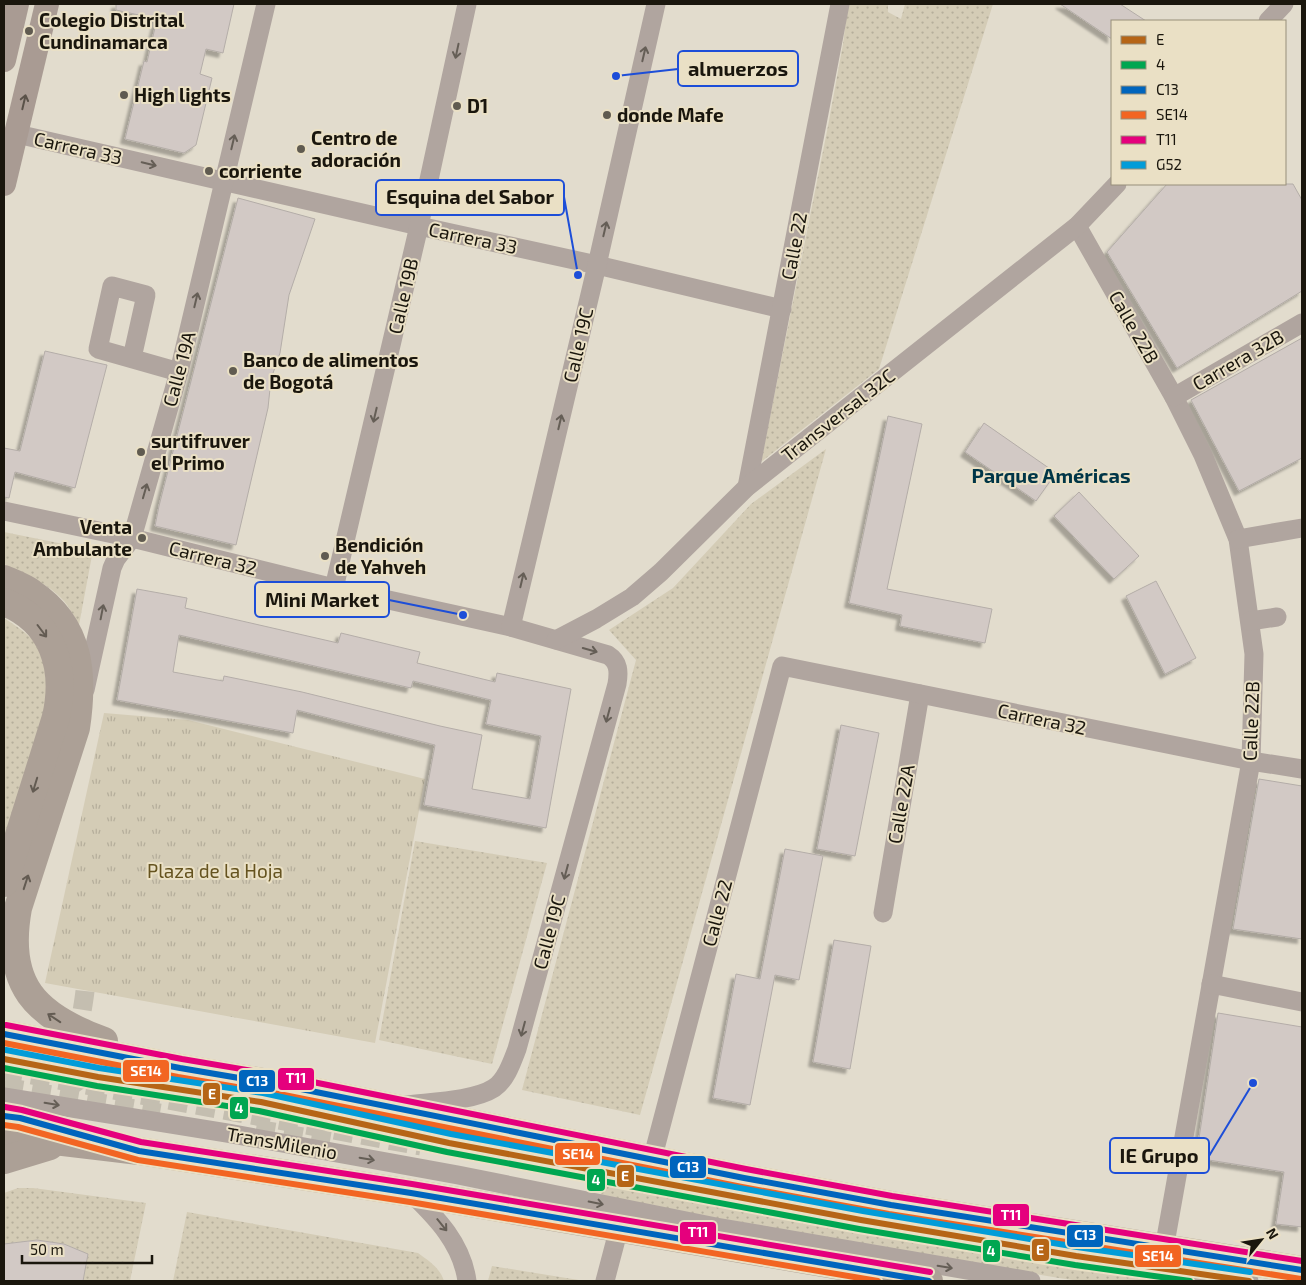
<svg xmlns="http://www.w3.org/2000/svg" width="1306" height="1285" viewBox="0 0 1306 1285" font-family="'Exo 2',sans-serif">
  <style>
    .grass { fill: url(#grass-dots) }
    .park { fill: url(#park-tufts) }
    .building { fill: #d2c9c5; stroke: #b4ada8; fill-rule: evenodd; filter: url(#shadow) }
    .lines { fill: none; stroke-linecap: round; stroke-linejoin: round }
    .minor-tunnel { stroke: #c4beb0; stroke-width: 19; stroke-dasharray: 19 9; stroke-linecap: butt }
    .minor { stroke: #b0a59f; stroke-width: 19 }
    .major { stroke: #a99b93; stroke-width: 24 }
    .highway { stroke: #aca096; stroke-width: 28 }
    .bus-1-casing { stroke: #eae0c5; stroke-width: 10 }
    .bus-2-casing { stroke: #eae0c5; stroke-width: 10 }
    .bus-3-casing { stroke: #eae0c5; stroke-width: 10 }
    .bus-4-casing { stroke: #eae0c5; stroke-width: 10 }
    .bus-5-casing { stroke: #eae0c5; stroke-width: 10 }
    .bus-6-casing { stroke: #eae0c5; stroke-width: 10 }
    .bus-1 { stroke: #b66516; stroke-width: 6 }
    .bus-2 { stroke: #00a651; stroke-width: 6 }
    .bus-3 { stroke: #0065bd; stroke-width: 6 }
    .bus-4 { stroke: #f26522; stroke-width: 6 }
    .bus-5 { stroke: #e5007d; stroke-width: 6 }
    .bus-6 { stroke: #029cd8; stroke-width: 6 }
    .oneway { stroke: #655e56 }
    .oneway2 { stroke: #5a5249 }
    .oneway3 { stroke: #635b52 }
    .poi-dot { fill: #605b50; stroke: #eae0c5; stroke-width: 2 }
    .labels { text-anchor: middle; stroke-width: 4; stroke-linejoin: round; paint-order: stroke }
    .poi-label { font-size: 19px; font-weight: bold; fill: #1a160d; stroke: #eae0c5; text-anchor: start }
    .street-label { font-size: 19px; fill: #1a160d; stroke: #eae0c5 }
    .park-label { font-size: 19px; fill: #65531f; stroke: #eae0c5 }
    .neighbourhood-label { font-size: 20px; font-weight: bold; fill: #003647; stroke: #eae0c5 }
    .leader { fill: none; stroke: #1d4ed8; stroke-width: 2 }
    .callout-dot { fill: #1d4ed8; stroke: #eae0c5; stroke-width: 2 }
    .callout { fill: #eae0c5; stroke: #1d4ed8; stroke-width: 2 }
    .callout-label { font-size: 20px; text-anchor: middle; font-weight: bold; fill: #1a160d }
    .line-badge { stroke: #eae0c5; stroke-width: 2 }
    .badge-label { font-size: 14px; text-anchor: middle; font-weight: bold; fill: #fff }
  </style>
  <defs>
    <pattern id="grass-dots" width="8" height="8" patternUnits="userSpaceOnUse" patternTransform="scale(1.25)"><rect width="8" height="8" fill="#d4ccb6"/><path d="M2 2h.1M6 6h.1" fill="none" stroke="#b5ae9b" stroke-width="1.8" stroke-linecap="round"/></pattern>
    <pattern id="park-tufts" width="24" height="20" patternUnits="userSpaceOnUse" patternTransform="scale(1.25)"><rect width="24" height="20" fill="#d4ccb6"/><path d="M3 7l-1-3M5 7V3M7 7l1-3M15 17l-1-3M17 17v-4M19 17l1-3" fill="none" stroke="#b5ae9b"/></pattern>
    <filter id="shadow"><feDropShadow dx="-4.5" dy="4.5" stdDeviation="1" flood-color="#0004"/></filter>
  </defs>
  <rect width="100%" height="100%" fill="#e2dccd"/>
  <g class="grass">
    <polygon points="848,4 888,4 888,12 901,19 905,4 993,4 879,369 761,462 828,126 843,44"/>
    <polygon points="826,449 640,1115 522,1090 636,660 609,630 673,588 751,504"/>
    <path d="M 4,532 L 93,550 L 79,625 C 74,617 70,608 64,601 C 48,583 24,574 4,564 Z"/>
    <path d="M 4,618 C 40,641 48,652 50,695 L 4,850 Z"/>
    <polygon points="415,841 547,863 492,1064 379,1040"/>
    <polygon points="603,1180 1212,1281 1080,1281 1059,1278 600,1200"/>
    <path d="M 18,1188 L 33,1188 L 146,1203 L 130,1281 L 83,1281 L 87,1254 C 54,1240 40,1239 4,1244 L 4,1193 Z"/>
    <path d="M 187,1212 L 418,1253 C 429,1261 440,1268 444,1281 L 173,1281 Z"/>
    <polygon points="492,1266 585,1281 488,1281"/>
  </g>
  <polygon class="park" points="104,713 188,720 425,779 375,1043 45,983"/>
  <g class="building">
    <polygon points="116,4 234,4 223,53 206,49 200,74 212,78 196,145 184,153 125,139 144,61 147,62 157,19 116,10"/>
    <polygon points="1060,4 1120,4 1146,21 1112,21 1112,39"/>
    <polygon points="1167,184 1293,184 1302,200 1302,291 1177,368 1107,252"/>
    <polygon points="238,198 315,219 289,295 280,353 271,379 268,408 236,545 155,526 159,506"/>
    <polygon points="1302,338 1302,458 1239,491 1191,400"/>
    <polygon points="45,351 107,365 75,488 15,472 9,498 4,497 4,448 20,451"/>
    <polygon points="888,416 922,424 887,589 992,609 985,643 900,626 902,615 849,603"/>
    <polygon points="984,423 1056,473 1036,501 965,452"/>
    <polygon points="1079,492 1139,556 1114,579 1054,516"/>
    <polygon points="1156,581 1196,658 1165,674 1126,596"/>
    <path d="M 137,589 L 187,598 L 185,608 L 338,643 L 341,633 L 420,652 L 417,663 L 495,682 L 497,673 L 571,689 L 546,828 L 424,805 L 435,745 L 297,710 L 293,733 L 117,700 ZM 179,635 L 411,688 L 413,681 L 491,700 L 486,724 L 541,736 L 530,799 L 472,789 L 482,735 L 440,726 L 302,692 L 224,676 L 223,681 L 173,672 Z"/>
    <polygon points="841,725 879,733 855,856 817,849"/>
    <polygon points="1259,779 1302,786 1302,939 1233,929"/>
    <polygon points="785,849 823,856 799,980 775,975 750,1105 713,1098 736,974 760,979"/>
    <polygon points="834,940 871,946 850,1069 813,1062"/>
    <polygon points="1218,1013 1302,1027 1302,1227 1276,1224 1284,1172 1196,1158"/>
    <polygon points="37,1240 64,1244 88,1254 83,1281 4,1281 4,1244"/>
  </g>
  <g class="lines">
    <g class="minor-tunnel">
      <path d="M 85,991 C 82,1019 69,1062 86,1087"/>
      <polyline points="4,1070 421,1146"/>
      <polyline points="4,1087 160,1113"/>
      <polyline points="256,1129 333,1142"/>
    </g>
    <g class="minor">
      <polyline points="1268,21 1284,4"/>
      <polyline points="17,134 419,226 597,265 782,309"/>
      <polyline points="1077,226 1174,397 1203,455 1238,539 1254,654 1251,761 1164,1249"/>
      <polyline points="132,358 146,295 112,286 98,349 179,372"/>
      <polyline points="1174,397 1302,323"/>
      <polyline points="747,487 840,4"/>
      <path d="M 4,511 L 132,538 L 334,588 L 511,627 L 608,655 C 619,662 619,672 617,684 L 517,1049 C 512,1062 506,1080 494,1088 C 474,1101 430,1102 407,1105"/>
      <polyline points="1238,539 1302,528"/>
      <polyline points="334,588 419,226 467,4"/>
      <polyline points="1250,621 1277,617"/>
      <polyline points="511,627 597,265 656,4"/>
      <polyline points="556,640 596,619 632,597 661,572 747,487 1077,226 1117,184"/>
      <polyline points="85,690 112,568 116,559 132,538 179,372 266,4"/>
      <polyline points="883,913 920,694"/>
      <polyline points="1211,984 1302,1002"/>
      <polyline points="4,1059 98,1077 261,1102 449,1143 861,1220 1076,1256 1249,1281"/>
      <polyline points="4,1097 227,1133 458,1175 716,1227 1031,1281"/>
      <polyline points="652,1160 782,666 1251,761 1302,769"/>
      <path d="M 411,1193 C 437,1218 462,1244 467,1281"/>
      <polyline points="605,1281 619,1228"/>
    </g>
    <g class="major">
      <polyline points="4,60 17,4"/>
      <polyline points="4,184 47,4"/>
    </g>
    <g class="highway">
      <path d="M 4,579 C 13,583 24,587 32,593 C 81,626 84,675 76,728 L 18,908 C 4,985 35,1016 104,1041"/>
      <path d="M 4,602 C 53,621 67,668 56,717 L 4,883"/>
      <polyline points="4,1034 180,1068 286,1086 744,1178 891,1205 1302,1270"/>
      <polyline points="4,1116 44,1125"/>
      <polyline points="4,1135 139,1151 411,1193 929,1281"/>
      <polyline points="4,1160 50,1146"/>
    </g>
    <defs>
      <polyline id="bus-1" points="4,1059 98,1077 261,1102 449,1143 861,1220 1076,1256 1249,1281"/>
      <polyline id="bus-2" points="4,1068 97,1086 259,1111 447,1152 859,1229 1075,1265 1190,1281"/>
      <g id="bus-3">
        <polyline points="4,1034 180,1068 286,1086 744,1178 891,1205 1302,1270"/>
        <polyline points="4,1116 20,1118 139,1151 411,1193 929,1281"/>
      </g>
      <g id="bus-4">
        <polyline points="4,1043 178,1077 284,1095 742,1187 889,1214 1301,1279"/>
        <polyline points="4,1125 18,1127 138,1160 410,1202 878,1281"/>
      </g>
      <g id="bus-5">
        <polyline points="6,1025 182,1059 288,1077 746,1169 892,1196 1302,1261"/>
        <polyline points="5,1107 22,1110 141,1142 412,1184 930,1272"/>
      </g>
      <polyline id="bus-6" points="6,1050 99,1068 263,1093 451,1134 863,1211 1077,1247 1250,1272"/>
    </defs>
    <use href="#bus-1" class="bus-1-casing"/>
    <use href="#bus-2" class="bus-2-casing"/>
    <use href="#bus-3" class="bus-3-casing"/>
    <use href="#bus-4" class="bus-4-casing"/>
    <use href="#bus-5" class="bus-5-casing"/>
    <use href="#bus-6" class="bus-6-casing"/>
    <use href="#bus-1" class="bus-1"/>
    <use href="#bus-2" class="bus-2"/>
    <use href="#bus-3" class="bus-3"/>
    <use href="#bus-4" class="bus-4"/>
    <use href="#bus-5" class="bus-5"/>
    <use href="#bus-6" class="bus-6"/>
  </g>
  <defs><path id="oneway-shaft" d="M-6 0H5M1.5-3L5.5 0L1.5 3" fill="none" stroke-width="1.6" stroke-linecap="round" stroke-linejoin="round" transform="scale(1.25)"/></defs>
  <g class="oneway">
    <use href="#oneway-shaft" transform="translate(457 51) rotate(102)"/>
    <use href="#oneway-shaft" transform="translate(644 54) rotate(-77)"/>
    <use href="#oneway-shaft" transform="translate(233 142) rotate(-77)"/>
    <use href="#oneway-shaft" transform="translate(149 164) rotate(13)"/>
    <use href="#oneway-shaft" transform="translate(605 229) rotate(-77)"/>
    <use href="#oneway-shaft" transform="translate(196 300) rotate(-77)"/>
    <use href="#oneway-shaft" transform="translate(375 415) rotate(103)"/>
    <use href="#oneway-shaft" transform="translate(560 422) rotate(-77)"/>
    <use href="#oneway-shaft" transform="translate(145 491) rotate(-74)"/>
    <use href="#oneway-shaft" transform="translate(522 580) rotate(-77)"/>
    <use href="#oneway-shaft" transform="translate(102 612) rotate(-79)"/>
    <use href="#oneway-shaft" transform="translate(590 650) rotate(16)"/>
    <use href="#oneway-shaft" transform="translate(608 715) rotate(105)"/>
    <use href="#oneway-shaft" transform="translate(566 872) rotate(105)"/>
    <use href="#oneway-shaft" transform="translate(523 1029) rotate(105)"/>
    <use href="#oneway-shaft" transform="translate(52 1104) rotate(9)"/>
    <use href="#oneway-shaft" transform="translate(367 1159) rotate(10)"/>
    <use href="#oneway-shaft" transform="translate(596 1203) rotate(11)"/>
    <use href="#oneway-shaft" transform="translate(442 1225) rotate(51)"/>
    <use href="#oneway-shaft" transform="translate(945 1267) rotate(9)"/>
  </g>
  <use class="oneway2" href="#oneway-shaft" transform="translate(24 102) rotate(-77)"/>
  <g class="oneway3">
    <use href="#oneway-shaft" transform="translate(42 631) rotate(53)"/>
    <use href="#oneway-shaft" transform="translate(35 785) rotate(107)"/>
    <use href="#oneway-shaft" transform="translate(26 882) rotate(-72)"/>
    <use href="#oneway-shaft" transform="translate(54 1018) rotate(-146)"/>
  </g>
  <g class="poi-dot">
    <circle cx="29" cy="31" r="5"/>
    <circle cx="124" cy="95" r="5"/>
    <circle cx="457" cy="106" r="5"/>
    <circle cx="607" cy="115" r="5"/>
    <circle cx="301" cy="149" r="5"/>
    <circle cx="209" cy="171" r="5"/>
    <circle cx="233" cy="371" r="5"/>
    <circle cx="141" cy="452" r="5"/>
    <circle cx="142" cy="538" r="5"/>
    <circle cx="325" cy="556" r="5"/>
  </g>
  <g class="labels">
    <g class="poi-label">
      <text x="39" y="27">Colegio Distrital<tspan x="39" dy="22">Cundinamarca</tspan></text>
      <text x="134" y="102">High lights</text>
      <text x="467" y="113">D1</text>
      <text x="617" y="122">donde Mafe</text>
      <text x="311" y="145">Centro de<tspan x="311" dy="22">adoración</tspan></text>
      <text x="219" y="178">corriente</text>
      <text x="243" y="367">Banco de alimentos<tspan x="243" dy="22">de Bogotá</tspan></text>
      <text x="151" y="448">surtifruver<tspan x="151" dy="22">el Primo</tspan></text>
      <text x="132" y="534" text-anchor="end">Venta<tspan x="132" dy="22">Ambulante</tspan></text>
      <text x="335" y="552">Bendición<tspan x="335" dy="22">de Yahveh</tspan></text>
    </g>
    <g class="street-label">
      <text transform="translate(78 148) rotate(13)" y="7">Carrera 33</text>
      <text transform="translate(473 238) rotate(12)" y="7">Carrera 33</text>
      <text transform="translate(794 246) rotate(-79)" y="7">Calle 22</text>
      <text transform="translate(403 296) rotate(-77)" y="7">Calle 19B</text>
      <text transform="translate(1134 327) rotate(60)" y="7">Calle 22B</text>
      <text transform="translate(578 345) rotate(-77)" y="7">Calle 19C</text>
      <text transform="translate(1238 360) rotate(-30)" y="7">Carrera 32B</text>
      <text transform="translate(179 369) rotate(-75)" y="7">Calle 19A</text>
      <text transform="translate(838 415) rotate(-38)" y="7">Transversal 32C</text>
      <text transform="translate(213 558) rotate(14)" y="7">Carrera 32</text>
      <text transform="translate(1042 719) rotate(12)" y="7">Carrera 32</text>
      <text transform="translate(1251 721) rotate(-88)" y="7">Calle 22B</text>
      <text transform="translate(901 804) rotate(-80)" y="7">Calle 22A</text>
      <text transform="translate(717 913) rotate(-75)" y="7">Calle 22</text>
      <text transform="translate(549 932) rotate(-75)" y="7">Calle 19C</text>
      <text transform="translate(282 1143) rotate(10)" y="7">TransMilenio</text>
    </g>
    <g class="park-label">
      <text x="215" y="878">Plaza de la Hoja</text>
    </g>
    <g class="neighbourhood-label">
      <text x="1051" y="483">Parque Américas</text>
    </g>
  </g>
  <path class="leader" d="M616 76L678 69M578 275L564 197M463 615L389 600M1253 1083L1209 1156"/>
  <g class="callout-dot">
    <circle cx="616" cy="76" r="5"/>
    <circle cx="578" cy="275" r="5"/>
    <circle cx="463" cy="615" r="5"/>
    <circle cx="1253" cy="1083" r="5"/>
  </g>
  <g class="callout">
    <rect x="678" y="51" width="120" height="35" rx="5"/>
    <rect x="376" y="180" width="188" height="35" rx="5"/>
    <rect x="255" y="582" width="134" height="35" rx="5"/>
    <rect x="1110" y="1138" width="99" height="35" rx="5"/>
  </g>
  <g class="callout-label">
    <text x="738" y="76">almuerzos</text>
    <text x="470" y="204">Esquina del Sabor</text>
    <text x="322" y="607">Mini Market</text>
    <text x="1159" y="1163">IE Grupo</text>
  </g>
  <g class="line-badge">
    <rect x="122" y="1059" width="48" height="24" rx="5" fill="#f26522"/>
    <rect x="277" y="1067" width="38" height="24" rx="5" fill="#e5007d"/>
    <rect x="238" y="1069" width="38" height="24" rx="5" fill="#0065bd"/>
    <rect x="202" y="1082" width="19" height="24" rx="5" fill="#b66516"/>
    <rect x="229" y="1096" width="20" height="24" rx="5" fill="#00a651"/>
    <rect x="554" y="1142" width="47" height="24" rx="5" fill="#f26522"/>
    <rect x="669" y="1155" width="38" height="24" rx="5" fill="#0065bd"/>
    <rect x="616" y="1164" width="19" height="24" rx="5" fill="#b66516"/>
    <rect x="586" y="1168" width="20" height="24" rx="5" fill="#00a651"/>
    <rect x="992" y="1203" width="38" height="24" rx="5" fill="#e5007d"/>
    <rect x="679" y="1221" width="38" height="24" rx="5" fill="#e5007d"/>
    <rect x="1066" y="1224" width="38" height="24" rx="5" fill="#0065bd"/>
    <rect x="1031" y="1238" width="19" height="24" rx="5" fill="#b66516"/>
    <rect x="982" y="1239" width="19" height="24" rx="5" fill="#00a651"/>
    <rect x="1134" y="1244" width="48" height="24" rx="5" fill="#f26522"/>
  </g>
  <g class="badge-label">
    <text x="146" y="1076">SE14</text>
    <text x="296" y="1083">T11</text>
    <text x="257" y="1086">C13</text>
    <text x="212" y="1099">E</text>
    <text x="239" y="1113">4</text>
    <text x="578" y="1159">SE14</text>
    <text x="688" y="1172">C13</text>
    <text x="625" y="1181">E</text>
    <text x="596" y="1185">4</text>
    <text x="1011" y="1220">T11</text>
    <text x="698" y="1237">T11</text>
    <text x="1085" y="1240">C13</text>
    <text x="1040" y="1255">E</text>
    <text x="991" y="1256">4</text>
    <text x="1158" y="1261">SE14</text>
  </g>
  <rect width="1306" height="1285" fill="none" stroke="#1a160d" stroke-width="10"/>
  <rect x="1111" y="20" width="175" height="165" fill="#eae0c5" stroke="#978f7b"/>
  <rect x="1121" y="36" width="25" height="8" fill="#b66516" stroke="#978f7b"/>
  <text x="1156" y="45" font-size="15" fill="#1a160d">E</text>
  <rect x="1121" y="61" width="25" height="8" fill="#00a651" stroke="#978f7b"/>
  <text x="1156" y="70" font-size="15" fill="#1a160d">4</text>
  <rect x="1121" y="86" width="25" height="8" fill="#0065bd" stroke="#978f7b"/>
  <text x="1156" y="95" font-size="15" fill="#1a160d">C13</text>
  <rect x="1121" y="111" width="25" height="8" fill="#f26522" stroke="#978f7b"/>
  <text x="1156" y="120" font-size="15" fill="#1a160d">SE14</text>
  <rect x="1121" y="136" width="25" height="8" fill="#e5007d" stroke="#978f7b"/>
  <text x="1156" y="145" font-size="15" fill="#1a160d">T11</text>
  <rect x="1121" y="161" width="25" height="8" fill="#029cd8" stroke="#978f7b"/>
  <text x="1156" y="170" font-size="15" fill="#1a160d">G52</text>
  <g transform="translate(1261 1240) rotate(60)" stroke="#eae0c5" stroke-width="4" paint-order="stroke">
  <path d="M0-4L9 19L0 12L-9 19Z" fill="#1a160d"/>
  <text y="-8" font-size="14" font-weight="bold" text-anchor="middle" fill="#1a160d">N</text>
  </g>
  <path d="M22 1255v8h130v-8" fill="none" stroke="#1a160d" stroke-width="2.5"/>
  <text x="30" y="1255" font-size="15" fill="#1a160d" stroke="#eae0c5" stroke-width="4" paint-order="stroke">50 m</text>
</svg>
